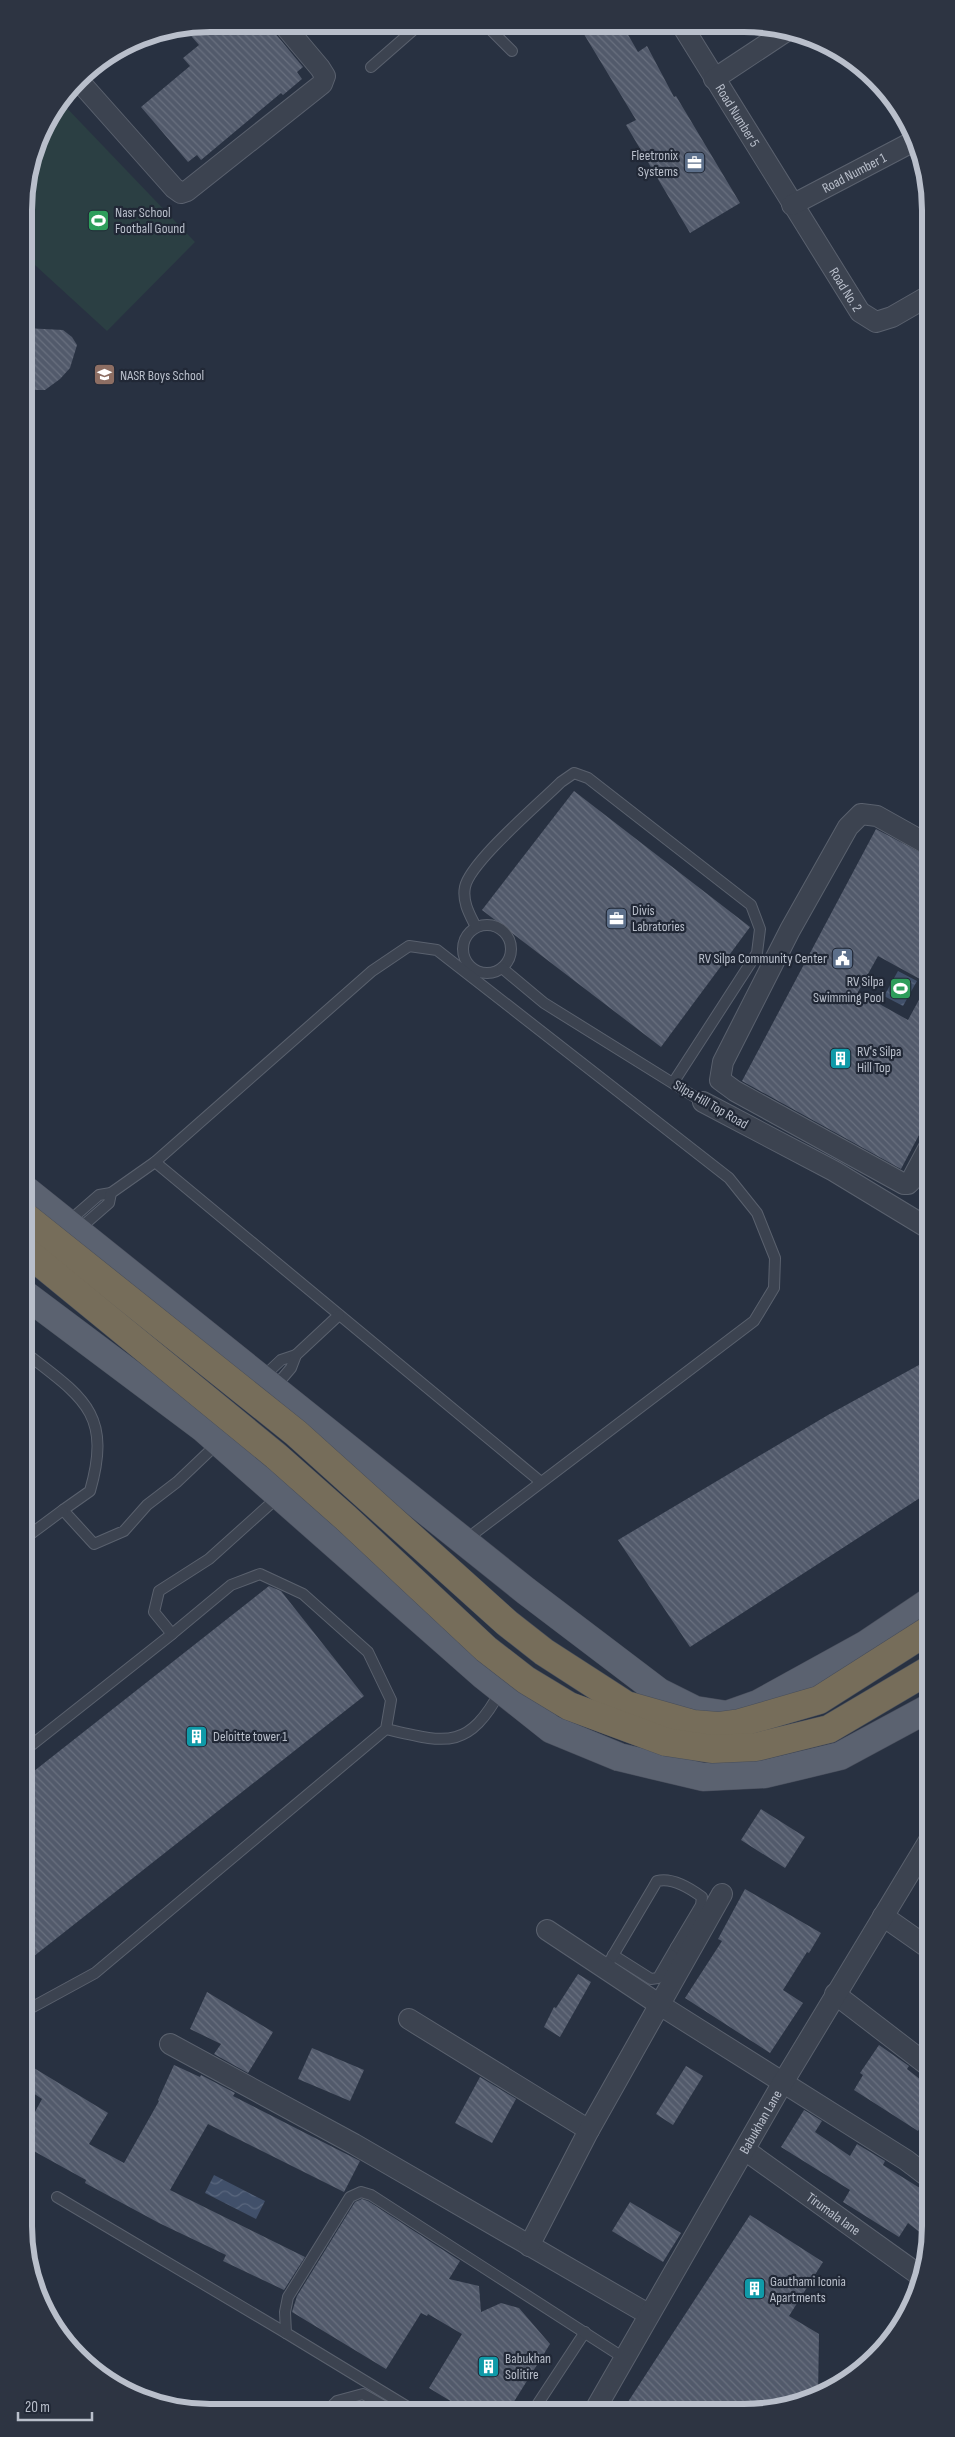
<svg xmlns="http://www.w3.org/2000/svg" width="955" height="2437" viewBox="0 0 955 2437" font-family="'Sofia Sans Condensed',sans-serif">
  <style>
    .pitch { fill: #2b3f43 }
    .water { fill: url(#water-waves) }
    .building { fill: url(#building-back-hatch) }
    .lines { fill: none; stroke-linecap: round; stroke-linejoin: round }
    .lane-casing { stroke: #5a616e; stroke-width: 12 }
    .street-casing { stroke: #5a616e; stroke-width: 22 }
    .primary-casing { stroke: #464c5a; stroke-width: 29 }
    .lane { stroke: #3c4350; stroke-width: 10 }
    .street { stroke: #3c4350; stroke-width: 20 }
    .primary { stroke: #5b6270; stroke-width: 28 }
    .highway-bridge-casing { stroke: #474e5b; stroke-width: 29; stroke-linecap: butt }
    .highway-bridge { stroke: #766d5a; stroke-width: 28 }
    .labels { text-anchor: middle; stroke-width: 4.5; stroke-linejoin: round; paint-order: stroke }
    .street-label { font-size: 14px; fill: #b9bfcb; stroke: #212836 }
    .poi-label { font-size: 14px; fill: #b9bfcb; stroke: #212836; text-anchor: start }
    .rim { fill: none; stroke: #b9bfcb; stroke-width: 6 }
  </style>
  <defs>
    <pattern id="water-waves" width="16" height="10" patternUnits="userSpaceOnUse" patternTransform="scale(1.25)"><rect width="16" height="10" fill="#41506a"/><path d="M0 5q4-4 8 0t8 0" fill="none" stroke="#5a677e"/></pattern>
    <pattern id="building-back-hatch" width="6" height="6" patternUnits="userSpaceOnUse" patternTransform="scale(1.25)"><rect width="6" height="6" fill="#525a6b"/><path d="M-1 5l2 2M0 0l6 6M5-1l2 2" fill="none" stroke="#69707f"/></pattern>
  </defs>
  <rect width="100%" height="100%" fill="#283141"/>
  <polygon class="pitch" points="62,103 195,242 107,331 24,255 24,198 43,128"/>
  <g class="water">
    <polygon points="898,971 917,981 903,1006 884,996"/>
    <polygon points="214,2175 265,2201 256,2219 205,2193"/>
  </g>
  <g class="building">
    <polygon points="210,24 271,24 274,32 303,67 297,72 302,79 283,95 281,93 201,160 197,155 188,162 141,107 190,66 183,58 199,45 185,29"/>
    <polygon points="579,26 623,26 638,52 647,46 674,97 676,96 740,203 690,233 626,125 636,120"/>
    <polygon points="25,328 63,330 72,337 77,345 70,368 60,379 45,390 25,390"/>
    <polygon points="574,791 750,927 661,1047 482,910"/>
    <polygon points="876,829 927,856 927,983 878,956 858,992 908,1020 927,985 928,1118 901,1169 742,1081"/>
    <polygon points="928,1360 929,1492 690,1647 618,1540 828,1415"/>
    <polygon points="269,1586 281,1591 364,1696 29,1960 29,1775"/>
    <polygon points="761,1809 805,1837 785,1868 741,1840"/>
    <polygon points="745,1889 821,1933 809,1953 807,1952 783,1990 803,2003 770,2053 685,1998 722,1941 718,1939"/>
    <polygon points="578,1974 591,1982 560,2037 544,2027 554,2007 556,2008"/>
    <polygon points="207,1992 273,2032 248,2073 214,2054 221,2044 190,2029"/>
    <polygon points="879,2045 909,2066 907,2069 930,2087 930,2112 918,2131 854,2090 863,2075 860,2073"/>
    <polygon points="312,2048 364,2070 350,2101 298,2079"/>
    <polygon points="29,2065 108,2113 89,2144 124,2163 159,2101 158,2100 174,2065 200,2077 201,2075 235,2093 233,2096 360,2161 344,2192 208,2124 170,2190 305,2257 284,2290 223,2261 226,2255 159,2223 85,2183 86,2180 30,2149 30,2121 42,2099 30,2091"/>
    <polygon points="686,2066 703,2076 673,2125 656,2114"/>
    <polygon points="480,2077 516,2099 492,2143 455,2123"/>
    <polygon points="804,2110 822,2121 815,2132 850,2156 857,2144 885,2161 883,2165 931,2195 931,2234 922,2234 908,2223 899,2237 843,2202 850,2190 781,2147"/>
    <polygon points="362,2199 368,2201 460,2261 449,2279 479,2286 481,2312 501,2303 519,2308 550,2344 510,2408 462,2408 429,2388 462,2334 428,2314 427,2316 421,2313 386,2369 292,2312 297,2296 355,2202"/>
    <polygon points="630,2202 681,2233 663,2262 612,2231"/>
    <polygon points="750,2215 823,2262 789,2316 819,2334 818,2396 793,2407 624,2408"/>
  </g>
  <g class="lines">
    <defs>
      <g id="lane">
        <polyline points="486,25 512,51"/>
        <polyline points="371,67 419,25"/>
        <circle cx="487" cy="949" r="24"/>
        <path d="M 476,927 C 470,915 462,902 465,887 C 470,862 540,803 561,782 L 574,773 L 588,778 L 751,905 L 760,929 L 757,953 L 673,1083"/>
        <polyline points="502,968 544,1003 703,1102"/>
        <polyline points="155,1162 541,1482"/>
        <polyline points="68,1222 99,1195 111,1193"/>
        <polyline points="78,1230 109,1203 111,1193 155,1162 372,971 409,946 437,950 729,1178 757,1213 775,1258 774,1288 754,1321 464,1541"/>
        <path d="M 27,1354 C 84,1398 112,1414 90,1491 L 63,1510 L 94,1544 L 124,1531 L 147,1505 L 177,1482 L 218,1443"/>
        <polyline points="262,1378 281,1360 296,1355"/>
        <polyline points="274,1388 291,1368 296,1355 339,1315"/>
        <polyline points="28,1536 63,1510"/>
        <path d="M 386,1729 C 446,1743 468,1751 501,1690"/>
        <polyline points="29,1747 172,1634"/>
        <polyline points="613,1955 651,1979 658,1978 676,1947"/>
        <path d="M 605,1969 L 653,1888 L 657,1881 C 672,1877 690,1888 702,1897 L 701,1905 L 676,1947 L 688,1954"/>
        <polyline points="29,2009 95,1973 386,1729 391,1700 368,1652 303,1594 260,1574 231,1585 172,1634 154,1612 159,1591 209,1559 278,1497"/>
        <polyline points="57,2197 286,2333"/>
        <polyline points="535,2408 585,2332"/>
        <polyline points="329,2409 337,2401 363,2394 389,2409"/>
        <polyline points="411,2409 286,2333 285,2312 288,2297 350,2197 361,2192 371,2195 624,2358"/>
      </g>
      <g id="street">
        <path id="s1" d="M 683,27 L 860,312 L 876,322 L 892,317 L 925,298"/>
        <polyline points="714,79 788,30"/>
        <polyline points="79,81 174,188 181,193 187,191 322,84 325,76 320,68 283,24"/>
        <path id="s2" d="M 792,205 L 916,140"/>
        <polyline points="927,844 877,816 861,814 848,827 790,930 723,1062 720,1080 735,1091 904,1184 908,1184 911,1181 928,1149"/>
        <polyline points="703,1102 834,1171 928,1228"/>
        <polyline points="883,1916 930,1949"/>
        <polyline points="547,1930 660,2005 906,2160 931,2179"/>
        <polyline points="835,1994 930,2067"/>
        <polyline points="409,2019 589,2130"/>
        <polyline points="170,2044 354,2144 648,2314"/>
        <path id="s3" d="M 745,2150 L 922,2277"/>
        <polyline points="529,2246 589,2130 722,1894"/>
        <path id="s4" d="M 596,2408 L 782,2084 L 930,1839"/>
      </g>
      <g id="primary">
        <polyline points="27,1191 526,1591 659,1692 695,1710 727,1715 758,1704 865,1645 929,1602"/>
        <polyline points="27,1296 203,1428 483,1675 551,1729 619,1757 703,1777 765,1774 840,1756 929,1708"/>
      </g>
    </defs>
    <use href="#lane" class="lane-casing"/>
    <use href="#street" class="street-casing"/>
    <use href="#primary" class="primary-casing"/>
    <use href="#lane" class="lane"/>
    <use href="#street" class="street"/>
    <use href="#primary" class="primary"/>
    <defs>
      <g id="highway-bridge">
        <polyline points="27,1218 296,1433 507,1623 544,1652 626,1705 693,1724 718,1726 740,1723 819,1700 929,1630"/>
        <polyline points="27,1252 276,1456 346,1518 486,1649 526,1680 569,1706 666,1742 712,1749 756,1747 829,1729 929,1670"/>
      </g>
    </defs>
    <use href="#highway-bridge" class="highway-bridge-casing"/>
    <use href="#highway-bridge" class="highway-bridge"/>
  </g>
  <defs>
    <symbol id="office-square" viewBox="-11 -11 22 22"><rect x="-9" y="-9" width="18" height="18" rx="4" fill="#5c6f8a" stroke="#212836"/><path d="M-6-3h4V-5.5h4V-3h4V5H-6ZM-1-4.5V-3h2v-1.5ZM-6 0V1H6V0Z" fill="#fff"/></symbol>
    <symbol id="stadium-square" viewBox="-11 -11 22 22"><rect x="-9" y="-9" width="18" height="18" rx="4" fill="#2e9e5b" stroke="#212836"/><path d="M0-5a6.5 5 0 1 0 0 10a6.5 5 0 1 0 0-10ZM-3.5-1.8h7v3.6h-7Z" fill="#fff"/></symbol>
    <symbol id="school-square" viewBox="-11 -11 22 22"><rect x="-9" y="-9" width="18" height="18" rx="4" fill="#8d6e63" stroke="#212836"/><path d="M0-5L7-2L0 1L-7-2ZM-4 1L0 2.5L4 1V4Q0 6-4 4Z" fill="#fff"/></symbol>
    <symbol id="civic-square" viewBox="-11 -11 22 22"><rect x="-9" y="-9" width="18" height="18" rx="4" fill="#5c6f8a" stroke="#212836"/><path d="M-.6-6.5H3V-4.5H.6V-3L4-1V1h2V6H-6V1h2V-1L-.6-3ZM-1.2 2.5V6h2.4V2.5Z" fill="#fff"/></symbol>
    <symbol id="building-square" viewBox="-11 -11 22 22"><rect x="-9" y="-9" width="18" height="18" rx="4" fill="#0f9aa8" stroke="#212836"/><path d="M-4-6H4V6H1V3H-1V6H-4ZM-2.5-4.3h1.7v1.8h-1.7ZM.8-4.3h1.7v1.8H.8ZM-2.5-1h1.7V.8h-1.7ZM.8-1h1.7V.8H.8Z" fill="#fff"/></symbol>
  </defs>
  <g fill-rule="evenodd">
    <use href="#office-square" x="682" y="150" width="25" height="25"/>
    <use href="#stadium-square" x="86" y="208" width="25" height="25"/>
    <use href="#school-square" x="92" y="362" width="25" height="25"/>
    <use href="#office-square" x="604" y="906" width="25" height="25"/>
    <use href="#civic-square" x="830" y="946" width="25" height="25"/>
    <use href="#stadium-square" x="888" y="976" width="25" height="25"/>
    <use href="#building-square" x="828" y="1046" width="25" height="25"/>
    <use href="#building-square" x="184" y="1724" width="25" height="25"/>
    <use href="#building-square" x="742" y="2276" width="25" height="25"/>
    <use href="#building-square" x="476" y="2354" width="25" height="25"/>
  </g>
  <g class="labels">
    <g class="street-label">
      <text dy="5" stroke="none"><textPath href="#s1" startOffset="104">Road Number 5</textPath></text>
      <text dy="5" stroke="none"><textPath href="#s2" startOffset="70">Road Number 1</textPath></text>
      <text dy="5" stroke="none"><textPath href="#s1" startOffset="309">Road No. 2</textPath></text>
      <text transform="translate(711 1104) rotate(30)" y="5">Silpa Hill Top Road</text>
      <text dy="5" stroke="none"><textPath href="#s4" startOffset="330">Babukhan Lane</textPath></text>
      <text dy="5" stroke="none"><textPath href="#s3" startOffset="109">Tirumala lane</textPath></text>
    </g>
    <g class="poi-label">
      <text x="678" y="160" text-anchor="end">Fleetronix<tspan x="678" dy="16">Systems</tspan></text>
      <text x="115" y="217">Nasr School<tspan x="115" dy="16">Football Gound</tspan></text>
      <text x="120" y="380">NASR Boys School</text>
      <text x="632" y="915">Divis<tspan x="632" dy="16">Labratories</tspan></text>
      <text x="827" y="963" text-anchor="end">RV Silpa Community Center</text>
      <text x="884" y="986" text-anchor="end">RV Silpa<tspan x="884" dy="16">Swimming Pool</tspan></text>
      <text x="857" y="1056">RV's Silpa<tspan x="857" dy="16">Hill Top</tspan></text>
      <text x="213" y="1741">Deloitte tower 1</text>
      <text x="770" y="2286">Gauthami Iconia<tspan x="770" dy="16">Apartments</tspan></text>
      <text x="505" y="2363">Babukhan<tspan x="505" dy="16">Solitire</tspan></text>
    </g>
  </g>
  <path d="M0 0H955V2437H0ZM210 32H744A178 178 0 0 1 922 210V2226A178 178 0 0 1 744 2404H210A178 178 0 0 1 32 2226V210A178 178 0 0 1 210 32Z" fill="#2d3442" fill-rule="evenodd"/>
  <path class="rim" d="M210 32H744A178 178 0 0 1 922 210V2226A178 178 0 0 1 744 2404H210A178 178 0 0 1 32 2226V210A178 178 0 0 1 210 32Z"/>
  <path d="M18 2412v8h74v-8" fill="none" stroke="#b9bfcb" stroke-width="2.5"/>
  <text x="25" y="2412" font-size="15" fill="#b9bfcb" stroke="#212836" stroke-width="4" paint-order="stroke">20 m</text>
</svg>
